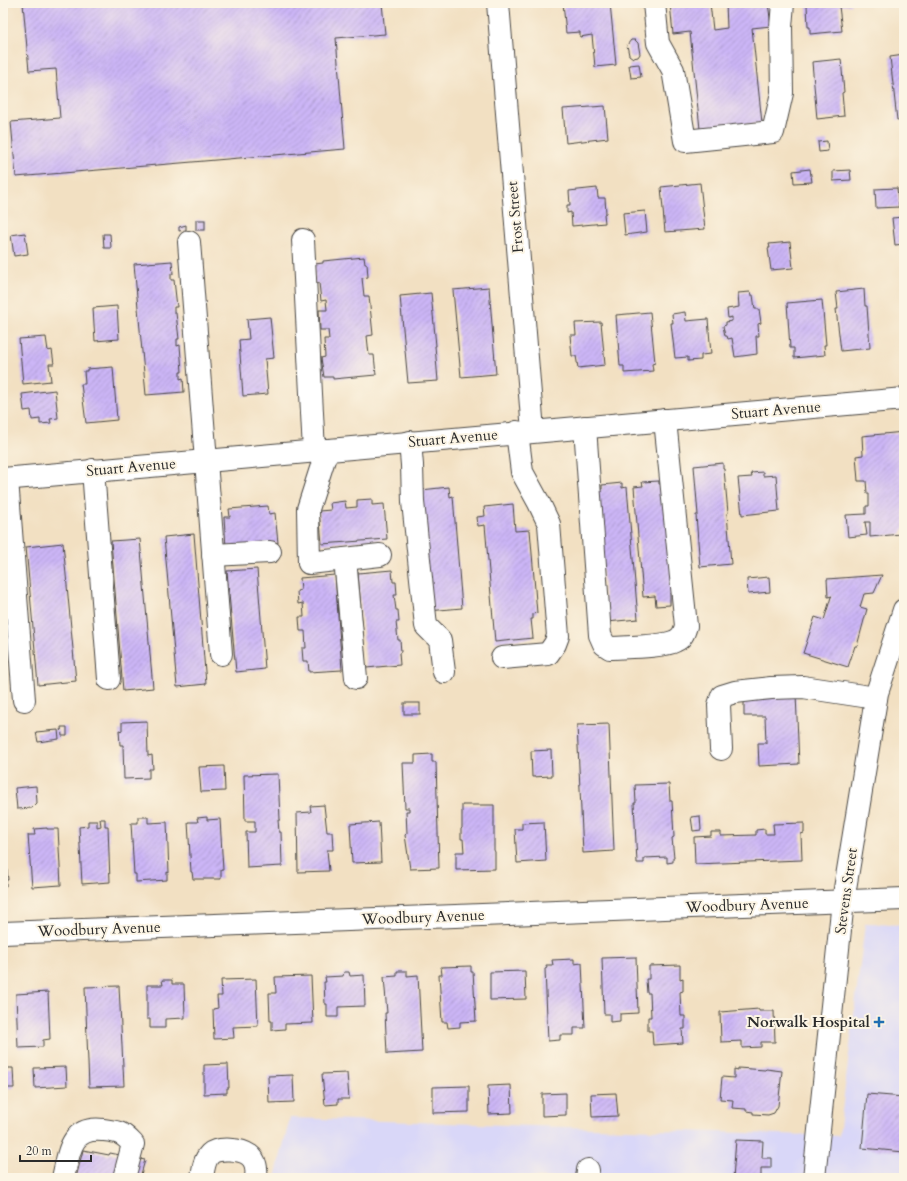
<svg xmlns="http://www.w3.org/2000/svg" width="907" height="1181" viewBox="0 0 907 1181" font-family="Cardo,serif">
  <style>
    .built { fill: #d9d7f8 }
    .building { fill: url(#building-hatch) }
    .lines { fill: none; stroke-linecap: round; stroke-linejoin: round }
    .minor-casing { stroke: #494642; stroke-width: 24 }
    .minor { stroke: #fff; stroke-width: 22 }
    .poi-dot { fill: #1f6fb2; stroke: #fcf5e5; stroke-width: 1.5 }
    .labels { text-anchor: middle; stroke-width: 4; stroke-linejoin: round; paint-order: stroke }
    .street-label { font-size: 15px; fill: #2b2b2b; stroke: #fcf5e5 }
    .poi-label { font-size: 15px; font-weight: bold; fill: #2b2b2b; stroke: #fcf5e5; text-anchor: end }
  </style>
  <defs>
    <pattern id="building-hatch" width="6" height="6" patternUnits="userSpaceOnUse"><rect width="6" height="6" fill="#ccb6f7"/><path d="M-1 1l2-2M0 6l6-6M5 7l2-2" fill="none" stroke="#a694c8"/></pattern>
  </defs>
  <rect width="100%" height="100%" fill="#fcf5e5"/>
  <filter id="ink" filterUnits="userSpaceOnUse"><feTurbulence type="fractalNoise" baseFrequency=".025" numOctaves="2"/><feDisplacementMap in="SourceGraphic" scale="8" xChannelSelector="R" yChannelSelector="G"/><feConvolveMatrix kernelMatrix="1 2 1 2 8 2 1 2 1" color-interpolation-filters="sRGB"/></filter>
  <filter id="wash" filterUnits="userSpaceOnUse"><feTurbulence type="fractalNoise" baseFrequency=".012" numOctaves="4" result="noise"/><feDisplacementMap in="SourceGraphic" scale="16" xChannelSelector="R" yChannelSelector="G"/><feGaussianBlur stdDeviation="0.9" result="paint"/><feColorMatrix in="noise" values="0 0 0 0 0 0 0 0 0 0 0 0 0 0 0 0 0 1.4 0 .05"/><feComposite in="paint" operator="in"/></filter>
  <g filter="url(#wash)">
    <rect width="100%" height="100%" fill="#f2e0c2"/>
    <polygon class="built" points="865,924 904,925 904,1178 275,1178 290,1118 839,1136"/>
    <g id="blocks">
      <g class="building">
        <polygon points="23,3 382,3 385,34 336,38 345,149 16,177 11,122 60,118 56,69 29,71"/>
        <polygon points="563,3 610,3 616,65 595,67 592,35 580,37 580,32 566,33"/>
        <polygon points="670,3 710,3 713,30 727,28 726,3 768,3 771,26 752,28 762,123 700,129 690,32 673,34"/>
        <polygon points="812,3 851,3 852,5 839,6 842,31 810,34 810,27 808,27 807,5 812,4"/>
        <polygon points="631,40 635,40 638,43 640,54 638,57 633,58 629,55 627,45"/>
        <polygon points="904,55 904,119 897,120 890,57"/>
        <polygon points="841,59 844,92 842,93 844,116 817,119 812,62"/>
        <polygon points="639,64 641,77 631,78 629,65"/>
        <polygon points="605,106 608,138 566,143 563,109"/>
        <polygon points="827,141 828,151 819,152 818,142"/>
        <polygon points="810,169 812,182 794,183 793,171"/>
        <polygon points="850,170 851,180 833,181 833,171"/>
        <polygon points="700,183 705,229 665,232 661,187"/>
        <polygon points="597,188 598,198 605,198 606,213 604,214 605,223 572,226 571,212 567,213 567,205 570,205 569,191"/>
        <polygon points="897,188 899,207 876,208 875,189"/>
        <polygon points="645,211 647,232 625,235 623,213"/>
        <polygon points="904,217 904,244 895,245 892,218"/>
        <rect x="196" y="220" width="9" height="10"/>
        <polygon points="186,225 186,230 179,231 179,227"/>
        <polygon points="25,233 28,254 14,256 11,235"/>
        <polygon points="103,234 110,234 111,248 104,248"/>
        <polygon points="790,242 793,268 771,270 768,248 770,248 769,244"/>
        <polygon points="364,257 365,264 367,264 368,277 362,278 364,296 369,296 373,335 367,336 369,355 374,355 376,375 333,379 333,377 324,377 321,358 325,357 324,339 329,339 328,330 320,330 319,310 327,310 326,300 321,301 319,283 314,284 315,264 323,263 323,261"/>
        <polygon points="172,261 173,274 171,274 171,280 174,280 177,307 174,307 174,313 176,313 179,339 177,339 177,346 180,345 182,372 180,372 180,379 183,378 184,392 146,395 134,264"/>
        <polygon points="489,287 496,374 461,377 453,290"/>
        <polygon points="864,289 865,306 867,306 870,348 841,351 836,309 838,309 836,292"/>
        <polygon points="750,292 751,295 753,295 755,309 759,309 761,323 758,324 759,336 756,336 757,354 735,357 732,338 728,339 727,336 725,336 723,326 726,325 726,322 732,321 732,317 728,318 727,309 739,307 738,293"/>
        <polygon points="431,293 436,346 435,346 438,381 408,383 400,296"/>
        <polygon points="822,300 826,345 824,345 825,355 794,358 794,348 790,348 787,303"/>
        <polygon points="117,306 119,339 95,341 93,308"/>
        <polygon points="650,312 655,363 652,364 653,371 624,373 624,366 620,366 616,315"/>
        <polygon points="685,312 686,321 708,319 711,354 701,355 701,360 688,361 688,357 675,358 671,323 673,323 672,314"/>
        <polygon points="270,317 274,358 265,359 268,394 243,396 239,340 249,339 247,319"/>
        <polygon points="601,322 605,365 578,368 576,356 572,356 570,335 576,335 575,323"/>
        <polygon points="46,337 48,351 52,350 54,364 49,364 51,381 23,384 19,339"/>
        <polygon points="113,367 117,420 86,423 81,384 85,384 84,371 87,371 87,369"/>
        <polygon points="55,390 58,418 50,419 51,423 40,424 40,419 32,420 31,410 24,411 22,394"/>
        <polygon points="904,432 904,527 901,534 870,537 870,522 865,522 867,535 848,537 846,515 866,514 866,506 869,506 869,493 867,493 866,481 858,481 856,456 863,455 862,436"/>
        <polygon points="723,463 723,469 724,469 728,513 727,513 731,564 700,567 696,515 698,515 694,466"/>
        <polygon points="763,472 763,476 776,475 779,511 742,515 738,478 752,477 751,473"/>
        <polygon points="659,481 659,484 668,484 677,594 670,594 670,605 656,606 655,596 643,597 634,487 643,486 642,482"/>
        <polygon points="622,483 622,488 627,487 638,619 607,622 596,490 602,489 602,485"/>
        <polygon points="449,487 450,497 453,496 462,608 428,611 421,490"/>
        <polygon points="372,499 372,505 384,504 387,539 322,544 319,511 331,510 330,503 345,501 346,508 357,507 357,500"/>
        <polygon points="513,504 515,531 530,530 537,613 533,614 533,619 531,619 533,638 495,642 485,525 478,526 477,517 485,516 484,507"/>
        <polygon points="268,506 269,514 275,513 278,543 226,547 224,517 230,517 229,509"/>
        <polygon points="194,534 206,684 177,687 164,537"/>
        <polygon points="140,539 153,688 123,691 111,541"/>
        <polygon points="63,543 76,681 38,685 26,547"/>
        <polygon points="257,569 265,669 236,672 227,571"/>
        <polygon points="392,570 393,582 396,582 397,595 394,595 396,610 398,610 399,622 396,622 398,640 400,640 401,652 399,653 400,665 366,668 358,573"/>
        <polygon points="335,575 342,670 309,672 308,661 303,661 302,648 306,648 305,631 300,631 299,617 304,617 303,603 298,604 297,591 301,590 300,578"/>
        <polygon points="882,575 874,593 864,594 860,607 867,609 857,646 855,646 848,667 803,653 815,617 824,620 831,597 832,596 828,597 827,579"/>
        <polygon points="769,577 770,592 748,594 747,579"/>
        <polygon points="796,694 799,764 759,766 758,743 766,743 765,716 744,716 744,696"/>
        <rect x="404" y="703" width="16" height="11"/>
        <polygon points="147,721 148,756 152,755 153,769 149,769 149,778 124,779 123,745 120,745 119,730 122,731 122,722"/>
        <polygon points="609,724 614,851 583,853 577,725"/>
        <polygon points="61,727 67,727 67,736 62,736"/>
        <polygon points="58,730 59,739 38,742 36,732"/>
        <polygon points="551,750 552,776 532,777 531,751"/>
        <polygon points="432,754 432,762 436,762 439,868 410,869 405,835 407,833 406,811 409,811 409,808 405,808 403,763 415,763 415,755"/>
        <polygon points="224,766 225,791 201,792 199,767"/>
        <polygon points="278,774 280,820 278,820 279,832 281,832 282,866 247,868 246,832 255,832 255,821 245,821 244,775"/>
        <polygon points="669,784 670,801 672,801 674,837 672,838 674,858 673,858 673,862 667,863 667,857 644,858 644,863 637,863 634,803 636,803 635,785"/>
        <polygon points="36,786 37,803 32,808 17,809 15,788"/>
        <polygon points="324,805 327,832 332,832 333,850 327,850 329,871 298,872 297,813 311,812 310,806"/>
        <polygon points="462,805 494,805 494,850 495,852 495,869 456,870 456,852 464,852 463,839 461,839 461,829 462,828"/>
        <polygon points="700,816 701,830 693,831 691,817"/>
        <polygon points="138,817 148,817 148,823 167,822 169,873 167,872 167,880 136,882 136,874 134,874 131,823 138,823"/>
        <polygon points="207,817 207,820 220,819 223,870 221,870 221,879 193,879 192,872 191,872 188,822 198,822 197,818"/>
        <polygon points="100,819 105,819 105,826 108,826 110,882 82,884 79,827 88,826 88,821 97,821 97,827 101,826"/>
        <polygon points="379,822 381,862 352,863 350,824"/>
        <polygon points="544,822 546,861 517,863 515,829 522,829 522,823"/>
        <polygon points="804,823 804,833 801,834 802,860 695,864 694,837 711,836 711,832 721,832 721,836 756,835 756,830 765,829 765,834 774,834 773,824"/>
        <polygon points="47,828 47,829 58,829 61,885 32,887 28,835 35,835 34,829"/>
        <polygon points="3,841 4,841 5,847 8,880 6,880 6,886 3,886"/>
        <polygon points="636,957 638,1013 620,1014 620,1021 610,1022 610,1014 604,1014 602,958"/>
        <polygon points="574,959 574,964 582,963 585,1028 574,1028 574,1035 560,1035 560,1040 548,1041 545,969 547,968 546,965 553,965 552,960"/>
        <polygon points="680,965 680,979 683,978 683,991 680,992 681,1016 685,1016 685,1029 682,1029 683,1043 653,1045 652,1031 648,1031 648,1017 651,1017 650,993 647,993 646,979 649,979 649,966"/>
        <polygon points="471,966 471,972 473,972 476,1021 460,1022 460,1027 448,1028 447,1022 442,1022 439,975 442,975 441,967"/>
        <polygon points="397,971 407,971 407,976 418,975 422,1052 387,1054 385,1013 387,1013 384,977 397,976"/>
        <polygon points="525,971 526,999 490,1000 490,972"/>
        <polygon points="344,972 349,972 350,976 364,975 365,1006 338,1007 338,1017 327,1017 327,1004 325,1004 324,982 326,982 325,977 343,976"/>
        <polygon points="311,976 313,1023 285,1024 285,1029 272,1030 272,1021 270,1021 269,993 276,993 275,977"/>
        <polygon points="256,979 258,1026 233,1027 234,1038 214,1039 213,1009 218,1008 217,996 222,996 221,980"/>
        <polygon points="162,980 172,980 172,984 184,984 185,1018 165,1019 165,1028 150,1028 150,1019 147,1019 147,985 163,985"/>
        <polygon points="119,986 124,1086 89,1087 85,987"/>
        <polygon points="48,992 50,1039 43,1040 43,1047 18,1048 16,994"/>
        <polygon points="759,1009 759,1011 774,1011 775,1042 761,1042 761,1047 742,1048 742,1041 721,1042 720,1012"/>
        <polygon points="228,1064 229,1088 227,1088 227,1093 204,1094 204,1065"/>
        <polygon points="66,1067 67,1086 35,1088 34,1068"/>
        <polygon points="3,1068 13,1068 14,1088 3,1088"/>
        <polygon points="738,1068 765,1070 766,1069 782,1071 778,1106 774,1113 768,1115 753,1114 753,1112 746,1111 746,1109 732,1108 733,1100 720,1099 722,1077 734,1078 734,1069 738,1070"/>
        <polygon points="347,1073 349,1099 338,1099 338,1104 325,1105 322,1074"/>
        <polygon points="293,1075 294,1102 269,1103 268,1076"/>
        <polygon points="511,1085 512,1113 489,1114 488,1086"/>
        <polygon points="469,1086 469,1112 433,1113 433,1087"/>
        <polygon points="566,1093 566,1115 542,1116 542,1094"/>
        <polygon points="616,1093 618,1116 592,1117 591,1094"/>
        <polygon points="867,1094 904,1097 904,1152 862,1148"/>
        <polygon points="736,1140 763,1141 762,1158 771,1158 771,1168 761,1168 761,1178 733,1178"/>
        <polygon points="83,1150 109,1155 110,1153 145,1160 140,1178 76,1178"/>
      </g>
    </g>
  </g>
  <g filter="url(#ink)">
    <use href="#blocks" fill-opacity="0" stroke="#494642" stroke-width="1"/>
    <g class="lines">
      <defs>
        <g id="minor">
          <polyline points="498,3 533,431"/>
          <polyline points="654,3 658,43 673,70 685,141 773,132 782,93 781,27 783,3"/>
          <polyline points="303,240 314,451"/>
          <polyline points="189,242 221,654"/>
          <path d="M 585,427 L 600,635 L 604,644 L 610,648 C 625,647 664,647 675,641 C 682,638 684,633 686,626 L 665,420"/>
          <polyline points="410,442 412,465 413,502 426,626 440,640 444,672"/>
          <polyline points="327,450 308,509 309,563 380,555"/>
          <polyline points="93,470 109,679"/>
          <polyline points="3,479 904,399"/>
          <polyline points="7,479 24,700"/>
          <polyline points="213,555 270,552"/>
          <polyline points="345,559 356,678"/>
          <polyline points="502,658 548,654 555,644 558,636 549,524 539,503 522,472 517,432"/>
          <polyline points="721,749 719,705 722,696 735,692 771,688 803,687 876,698"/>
          <polyline points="3,933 904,899"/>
          <path d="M 63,1178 C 69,1153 70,1126 103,1130 C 119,1132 122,1132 133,1144 L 124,1178"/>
          <path d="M 202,1178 C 203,1170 204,1160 210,1154 C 218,1147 241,1149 249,1155 C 256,1160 257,1170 256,1178"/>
          <polyline points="587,1178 588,1170"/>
          <polyline points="814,1178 843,901 877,693 904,610"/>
        </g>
      </defs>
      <use href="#minor" class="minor-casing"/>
      <use href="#minor" class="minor"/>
    </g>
  </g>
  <path class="poi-dot" d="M877 1016h4v4h4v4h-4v4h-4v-4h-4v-4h4z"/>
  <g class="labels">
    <g class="street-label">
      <text transform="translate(515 217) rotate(-95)" y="5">Frost Street</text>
      <text transform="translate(776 410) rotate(-5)" y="5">Stuart Avenue</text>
      <text transform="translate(453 438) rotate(-5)" y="5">Stuart Avenue</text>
      <text transform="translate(131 467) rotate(-5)" y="5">Stuart Avenue</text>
      <text transform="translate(846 891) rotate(-82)" y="5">Stevens Street</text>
      <text transform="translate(747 905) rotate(-2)" y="5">Woodbury Avenue</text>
      <text transform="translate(423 917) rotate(-2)" y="5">Woodbury Avenue</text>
      <text transform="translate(99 929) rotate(-2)" y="5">Woodbury Avenue</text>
    </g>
    <g class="poi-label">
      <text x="870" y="1027">Norwalk Hospital</text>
    </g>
  </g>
  <rect width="907" height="1181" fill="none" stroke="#fcf5e5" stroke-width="16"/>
  <path d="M20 1155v6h71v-6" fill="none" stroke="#2b2b2b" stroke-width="2"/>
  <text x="26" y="1155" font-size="12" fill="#2b2b2b" stroke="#fcf5e5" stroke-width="3" paint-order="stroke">20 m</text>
</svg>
